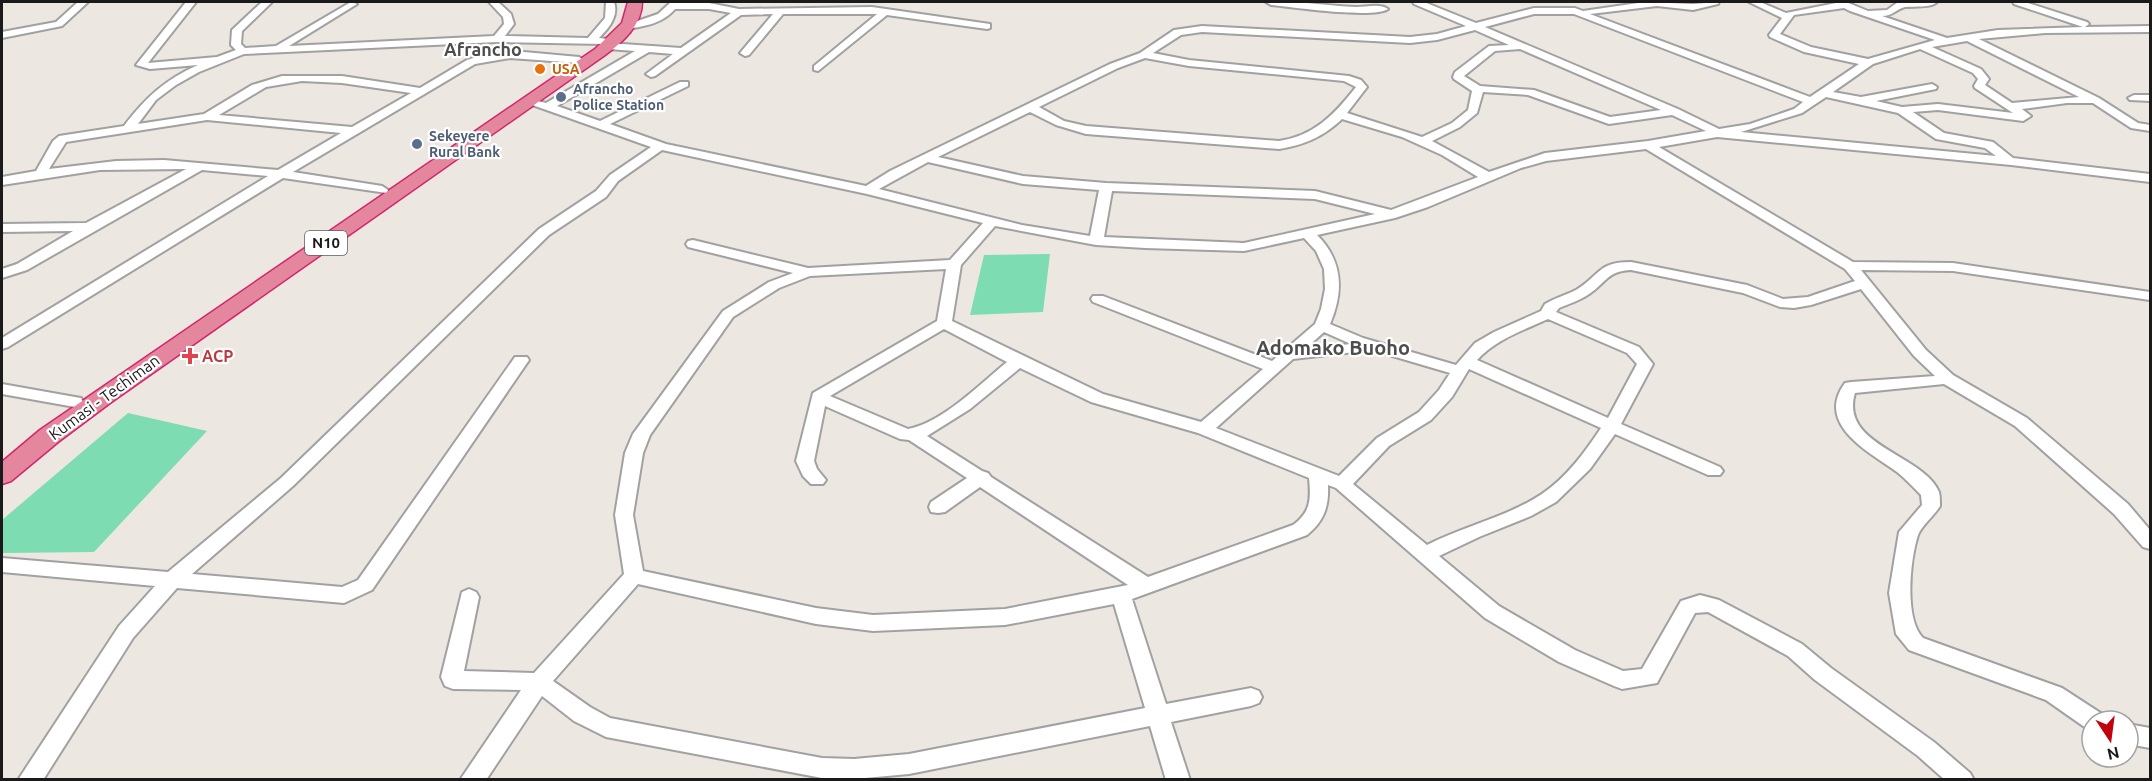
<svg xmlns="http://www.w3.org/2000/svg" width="2152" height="781" viewBox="0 0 2152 781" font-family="Ubuntu,sans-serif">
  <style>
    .pitch { fill: #7ddcb1 }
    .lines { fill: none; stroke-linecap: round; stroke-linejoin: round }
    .minor-casing { stroke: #a1a1a1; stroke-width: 4 }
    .highway-casing { stroke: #d2256c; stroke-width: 3 }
    .minor { fill: #fff; fill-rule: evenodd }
    .highway { fill: #e4879e; fill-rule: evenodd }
    .food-dot { fill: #e8710a; stroke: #fff; stroke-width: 2 }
    .service-dot { fill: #5c6f8a; stroke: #fff; stroke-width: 2 }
    .health-dot { fill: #e0444e; stroke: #fff; stroke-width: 2 }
    .labels { text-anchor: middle; stroke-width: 4.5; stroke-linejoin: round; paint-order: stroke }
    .far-food-label { font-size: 14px; font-weight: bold; fill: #c56008; stroke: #fff; text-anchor: start }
    .far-service-label { font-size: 14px; font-weight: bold; fill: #4e5e75; stroke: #fff; text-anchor: start }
    .shield { fill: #fff; stroke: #5f5f5f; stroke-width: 1.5 }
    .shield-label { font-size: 15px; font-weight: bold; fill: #1a1a1a }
    .health-label { font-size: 16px; font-weight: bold; fill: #be3a42; stroke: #fff; text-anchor: start }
    .street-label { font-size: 16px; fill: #1a1a1a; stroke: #fff }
    .far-district-label { font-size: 18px; font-weight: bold; fill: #4d4d4d; stroke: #fff }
    .quarter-label { font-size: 20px; font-weight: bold; fill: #4d4d4d; stroke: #fff }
  </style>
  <rect width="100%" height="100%" fill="#ece7e0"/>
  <g class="pitch">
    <polygon points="1050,254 1043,312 970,315 984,255"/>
    <polygon points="128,413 207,431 94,552 2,553 2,520"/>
  </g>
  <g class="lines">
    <defs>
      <g id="minor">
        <polygon points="78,2 88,2 62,26 2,38 2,32 56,22"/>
        <path d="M 186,2 L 196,2 L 148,63 L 217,57 L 236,50 L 231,45 L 232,30 L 262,2 L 272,2 L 242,31 L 241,44 L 245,48 L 276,46 L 351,2 L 357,4 L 289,46 L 494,36 L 504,24 L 503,17 L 489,2 L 498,2 L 511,14 L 514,24 L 505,36 L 588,38 L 605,18 L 606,2 L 614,2 C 619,16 609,28 599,38 L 608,39 L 608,43 L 681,48 L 731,13 L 709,9 L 675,9 C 663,23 646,26 628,29 L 623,26 L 658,14 L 671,2 L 709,3 L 739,9 L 872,7 L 990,24 L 990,28 L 987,29 L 887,15 L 818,71 L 814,70 L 814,66 L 877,14 L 783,14 L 749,55 L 745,56 L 740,53 L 773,14 L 741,15 L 655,76 L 651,77 L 646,74 L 673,54 L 649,52 L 557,106 L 600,121 L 680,82 L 688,82 L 688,86 L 610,124 L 666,144 L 866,186 L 890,171 L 1110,64 L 1140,53 L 1174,30 L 1202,26 L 1410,37 L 1437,34 L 1466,26 L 1414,4 L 1413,2 L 1424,2 L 1476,23 L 1534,8 L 1575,8 L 1583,11 L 1645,2 L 1693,4 L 1719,2 L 1718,4 L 1693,10 L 1657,6 L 1590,14 L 1810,97 L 1859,64 L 1804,52 L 1770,37 L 1769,35 L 1782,18 L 1749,2 L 1760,2 L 1786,13 L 1836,3 L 1836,2 L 1846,2 L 1868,11 L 1887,10 L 1898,2 L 1937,2 C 1931,8 1915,6 1905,7 C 1896,9 1893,16 1882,16 L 1947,38 L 1998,30 L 2083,27 L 2014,4 L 2013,2 L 2025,2 L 2087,22 L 2089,24 L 2085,27 L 2150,26 L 2150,32 L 2045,33 L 1979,39 L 2099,98 L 2138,123 L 2150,125 L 2150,131 L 2131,128 L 2093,103 L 2067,103 L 2022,109 L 2031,116 L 2023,121 L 1938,110 L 1913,112 L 1944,133 L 1993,142 L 2013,158 L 2150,174 L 2150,182 L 2011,165 L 1717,137 L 1659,147 L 1853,262 L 1953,263 L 2150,292 L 2150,300 L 1953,271 L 1861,270 L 1926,350 L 1953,375 L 2027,418 L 2128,504 L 2150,530 L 2150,549 L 2143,547 L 2114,514 L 2015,426 L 1944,384 L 1855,393 C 1839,446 1923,454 1939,492 C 1940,496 1940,502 1940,506 C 1934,516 1922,525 1918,535 C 1910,560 1904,619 1923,638 L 2062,688 L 2102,714 L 2105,721 L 2092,721 L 2092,730 L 2086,728 L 2046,700 L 1909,650 L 1896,634 L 1889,593 L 1899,532 L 1922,505 L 1921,495 C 1913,487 1906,479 1897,472 C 1871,453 1814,425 1845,383 L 1851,382 L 1935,376 L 1914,356 L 1861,289 L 1811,305 L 1794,308 L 1780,307 L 1743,293 L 1631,270 C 1606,271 1606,284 1586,296 C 1578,301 1568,304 1559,308 L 1556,312 L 1639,347 L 1653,364 L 1621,424 L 1720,467 L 1723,471 L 1720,475 L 1708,475 L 1615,434 L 1590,469 L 1556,502 L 1531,516 L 1479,537 L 1439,556 L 1499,606 L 1575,650 L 1623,671 L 1642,669 L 1681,601 L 1700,595 L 1719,600 L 1802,644 L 1831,668 L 1934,742 L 1970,773 L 1974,780 L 1945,780 L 1918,756 L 1815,680 L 1788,656 L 1708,612 L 1695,613 L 1657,683 L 1622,689 L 1614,686 L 1559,662 L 1485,618 L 1336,488 L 1328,485 C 1329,507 1324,521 1307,535 L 1132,599 L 1166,704 L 1251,688 L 1259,691 L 1262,697 L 1259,703 L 1251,706 L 1171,722 L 1190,780 L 1166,780 L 1150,726 L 909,774 L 854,779 L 822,778 L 606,737 L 574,721 L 542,696 L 486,780 L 460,780 L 521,690 L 453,689 L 445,686 L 441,677 L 462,592 L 469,589 L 476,592 L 479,597 L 464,671 L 534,673 L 624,574 L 615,515 L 625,453 L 633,434 L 723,311 L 769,282 L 793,273 L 688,247 L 686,244 L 688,241 L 693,240 L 808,268 L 950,260 L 983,223 L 867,194 L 662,150 L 618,181 L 606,197 L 549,235 L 293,486 L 192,574 L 342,587 L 358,580 L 515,357 L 527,357 L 529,360 L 372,590 L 344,603 L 177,588 L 133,638 L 43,780 L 18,780 L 119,626 L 155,586 L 2,572 L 2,558 L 168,572 L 281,478 L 539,229 L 596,191 L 610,175 L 651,147 L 524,102 L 530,99 L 546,103 L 635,51 L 608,49 L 604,48 L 604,44 L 497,42 L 244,54 L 199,72 L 176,85 L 156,100 L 138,124 L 204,114 L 252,85 L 282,76 L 342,76 L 420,88 L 467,60 L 483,55 L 524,52 L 579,57 L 584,60 L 579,63 L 510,58 L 475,64 L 293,172 L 382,186 L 388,190 L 387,193 L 283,178 L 8,347 L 2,349 L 2,338 L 268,176 L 202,170 L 27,270 L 2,278 L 2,269 L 17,264 L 73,231 L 2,232 L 2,224 L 86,223 L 186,169 L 100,170 L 2,185 L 2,177 L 36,171 L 53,141 L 59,136 L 124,126 C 145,98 166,79 198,65 L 150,69 L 136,65 ZM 1844,8 L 1850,11 L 1935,40 L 1868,59 L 1811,47 L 1780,34 L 1794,15 ZM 1534,14 L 1574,14 L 1803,102 L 1794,109 L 1750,124 L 1719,129 L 1678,109 L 1485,27 ZM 1475,30 L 1509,45 L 1489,46 L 1455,72 L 1453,77 L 1454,79 L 1472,91 L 1468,110 L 1452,123 L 1422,137 L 1347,113 L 1367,87 L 1361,80 L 1349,76 L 1189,60 L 1153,53 L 1181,35 L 1202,32 L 1410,43 L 1437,40 ZM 1967,41 L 2079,97 L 2012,103 L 1985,85 L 1989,79 L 1981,69 L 1932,47 ZM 1520,49 L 1661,110 L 1610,117 L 1534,90 L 1480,86 L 1464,76 L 1495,51 ZM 1920,49 L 1973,73 L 1978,79 L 1974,86 L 1975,88 L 2013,113 L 1938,104 L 1902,107 L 1876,101 L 1936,89 L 1937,87 L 1932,84 L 1861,97 L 1833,92 L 1873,64 ZM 1145,58 L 1189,66 L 1344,81 L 1356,87 C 1335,114 1314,136 1279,141 L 1086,126 L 1064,121 L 1039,107 L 1118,68 ZM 302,81 L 342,83 L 411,93 L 352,127 L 219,115 L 266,87 ZM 1483,92 L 1528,95 L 1609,124 L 1672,115 L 1706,131 L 1648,141 L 1545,153 L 1489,172 L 1432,141 L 1460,127 L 1477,113 ZM 1826,97 L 1898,113 L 1936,139 L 1985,148 L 1996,156 L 1741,132 L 1802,113 ZM 1030,112 L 1056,125 L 1086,134 L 1279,149 C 1304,145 1323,137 1342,119 L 1402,137 L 1442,155 L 1478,177 L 1391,210 L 1315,191 L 1106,183 L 1023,176 L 938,157 ZM 207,120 L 341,133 L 278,170 L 164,160 L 116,161 L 49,169 L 66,142 ZM 1646,149 L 1845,269 L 1855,281 L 1808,297 L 1783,299 L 1747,285 L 1631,262 C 1597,262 1601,275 1576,290 C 1566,295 1555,298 1545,304 L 1541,311 L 1494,332 L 1475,343 L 1456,365 L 1363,338 L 1330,324 C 1344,291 1343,261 1317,235 L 1395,218 L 1428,207 L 1521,168 L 1546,161 ZM 928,162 L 1023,184 L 1099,190 L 1090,236 L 1022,225 L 879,189 ZM 1112,191 L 1315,199 L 1375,214 L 1244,243 L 1104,237 ZM 995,226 L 1096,245 L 1145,248 L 1244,251 L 1304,238 L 1316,251 L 1324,269 L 1325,289 L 1321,309 L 1315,324 L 1272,361 L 1103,296 L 1093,296 L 1091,299 L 1093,302 L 1263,369 L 1201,422 L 1103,394 L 952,321 L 961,265 ZM 946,269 L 937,321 L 813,393 L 796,461 L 803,476 L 811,484 L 823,484 L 826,480 L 817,469 L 814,461 L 825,406 L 900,439 L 909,440 L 967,478 L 931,502 L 929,507 L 931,512 L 938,513 L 945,512 L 980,487 L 1128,585 L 1005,609 L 873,615 L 816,608 L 643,571 L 633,515 L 643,453 L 650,435 L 733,317 L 779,288 L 810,276 ZM 1548,319 L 1627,353 L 1637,364 L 1608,418 L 1477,360 C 1496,339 1522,331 1548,319 ZM 944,329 L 1007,362 C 980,384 942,423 908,429 L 830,396 ZM 1324,332 L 1351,344 L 1305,349 ZM 1372,350 L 1450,373 L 1439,390 L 1419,412 L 1377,438 L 1339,476 L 1216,428 L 1293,359 ZM 1020,368 L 1091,402 L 1198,433 L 1309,478 C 1311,499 1311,512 1293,525 L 1148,577 L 991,477 L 988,473 L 982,471 L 927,436 L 970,409 ZM 1469,369 L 1601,428 C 1585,452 1567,477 1542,494 C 1507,517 1464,526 1427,545 L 1353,484 L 1389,446 L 1431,420 L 1452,397 ZM 638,584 L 816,624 L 873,631 L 1005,625 L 1114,604 L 1145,708 L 909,754 L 854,759 L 822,758 L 610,718 L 590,707 L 553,681 Z"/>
        <path d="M 1266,2 C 1296,0 1326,6 1356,7 C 1366,7 1380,3 1388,9 C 1374,19 1292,7 1271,5 Z"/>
        <polygon points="2134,95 2150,95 2150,101 2130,100 2128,98"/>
        <polygon points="2,384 75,397 81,398 83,402 81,406 75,407 2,394"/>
        <polygon points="2128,724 2150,728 2150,748 2128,744"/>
      </g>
      <path id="highway" d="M 628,2 L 642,2 C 642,25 623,42 605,55 L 110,403 L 58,442 L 11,481 L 2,484 L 2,462 L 40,430 L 595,49 L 622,23 Z"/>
    </defs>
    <use href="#minor" class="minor-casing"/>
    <use href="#highway" class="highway-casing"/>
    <use href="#minor" class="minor"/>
    <use href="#highway" class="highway"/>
  </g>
  <circle class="food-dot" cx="540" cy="69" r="6"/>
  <g class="service-dot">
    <circle cx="561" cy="97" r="6"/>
    <circle cx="417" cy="144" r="6"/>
  </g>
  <path class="health-dot" d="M187 347h6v6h6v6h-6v6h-6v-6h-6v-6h6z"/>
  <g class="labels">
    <g class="far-food-label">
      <text x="552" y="74">USA</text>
    </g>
    <g class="far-service-label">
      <text x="573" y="94">Afrancho<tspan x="573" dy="16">Police Station</tspan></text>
      <text x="429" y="141">Sekeyere<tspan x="429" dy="16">Rural Bank</tspan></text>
    </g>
    <rect class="shield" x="305" y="231" width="42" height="24" rx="4.5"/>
    <g class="shield-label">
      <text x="326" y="248">N10</text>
    </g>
    <g class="health-label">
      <text x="202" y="362">ACP</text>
    </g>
    <g class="street-label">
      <text transform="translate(104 397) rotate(-36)" y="6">Kumasi - Techiman</text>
    </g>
    <g class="far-district-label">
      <text x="483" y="56">Afrancho</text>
    </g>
    <g class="quarter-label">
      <text x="1333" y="355">Adomako Buoho</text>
    </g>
  </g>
  <rect width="2152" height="781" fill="none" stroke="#1a1a1a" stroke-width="6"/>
  <g transform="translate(2110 739) rotate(167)"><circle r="28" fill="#ffffff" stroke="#a3a3a3" stroke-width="1.5"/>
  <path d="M0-4.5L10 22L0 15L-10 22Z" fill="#c2020f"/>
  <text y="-9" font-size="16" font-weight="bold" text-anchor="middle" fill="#1a1a1a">N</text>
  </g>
</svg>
